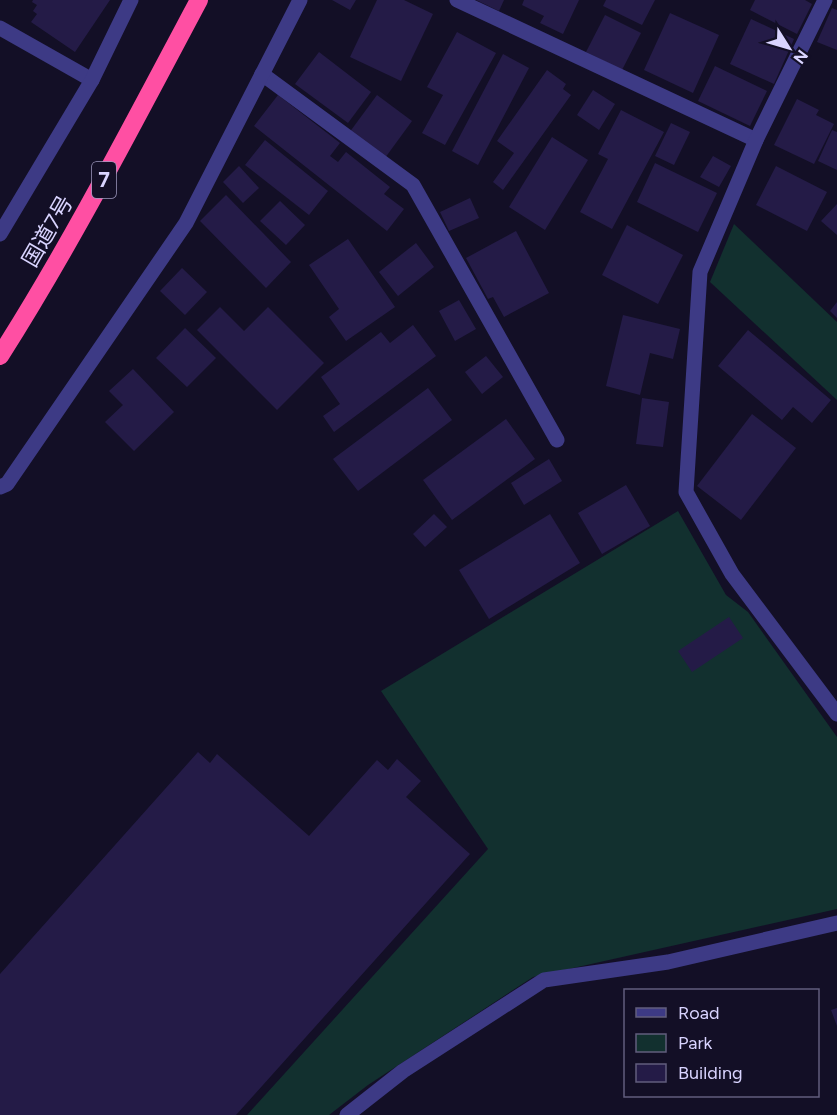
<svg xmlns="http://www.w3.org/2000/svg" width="837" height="1115" viewBox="0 0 837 1115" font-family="Figtree,'Noto Sans JP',sans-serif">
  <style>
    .green { fill: #12302f }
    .building { fill: #241b47 }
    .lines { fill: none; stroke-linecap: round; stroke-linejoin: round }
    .lane { stroke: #3d3a85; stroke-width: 15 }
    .street { stroke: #3d3a85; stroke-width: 15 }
    .highway { stroke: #ff4fa3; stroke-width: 18 }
    .labels { text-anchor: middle; stroke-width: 4.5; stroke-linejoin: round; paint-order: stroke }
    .shield { fill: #130f26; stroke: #9e99be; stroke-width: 1.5 }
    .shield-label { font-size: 21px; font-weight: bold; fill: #d9d4ff }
    .street-label { font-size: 22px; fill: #d9d4ff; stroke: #130f26 }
  </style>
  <rect width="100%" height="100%" fill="#130f26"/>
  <g class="green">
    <polygon points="734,224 837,322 837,400 710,282"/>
    <polygon points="678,511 726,595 748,612 837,737 837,909 533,977 368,1085 329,1115 247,1115 488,849 381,691"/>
  </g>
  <g class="building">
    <polygon points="33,0 110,0 75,52 31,22 37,14 33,11 37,5 32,2"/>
    <polygon points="332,0 356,0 350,10"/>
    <polygon points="377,0 404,0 433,14 401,81 350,57"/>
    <polygon points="476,0 504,0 499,11"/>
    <polygon points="524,0 579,0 563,34 540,23 544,16 522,5"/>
    <polygon points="606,0 655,0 642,25 603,6"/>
    <polygon points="755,0 805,0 812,4 797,34 750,10"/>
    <polygon points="832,8 837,10 837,50 817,42"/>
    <polygon points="670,13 719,35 693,93 644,70"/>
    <polygon points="605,15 641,33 622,70 586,52"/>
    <polygon points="751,19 794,39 774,84 730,64"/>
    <polygon points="457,32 496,53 445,145 422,133 443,95 427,87"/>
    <polygon points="319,52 371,92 348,123 295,84"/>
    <polygon points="503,54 529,68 478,165 452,151"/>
    <polygon points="715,66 767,91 750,126 698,101"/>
    <polygon points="547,70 566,84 563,89 571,95 503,190 493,182 514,153 497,141"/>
    <polygon points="593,90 615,104 599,130 577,115"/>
    <polygon points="278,95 340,143 330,156 338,162 346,152 390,187 384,194 404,209 387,231 254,126"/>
    <polygon points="377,95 412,121 385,158 349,133"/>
    <polygon points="797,99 819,110 816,115 834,124 814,164 774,145"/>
    <polygon points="621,110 664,132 612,229 580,212 608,159 598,154"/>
    <polygon points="671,123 690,132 674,165 655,156"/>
    <polygon points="832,130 837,132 837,170 818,161"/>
    <polygon points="552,137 588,160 545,230 509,207"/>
    <polygon points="265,140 328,191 309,215 245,165"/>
    <polygon points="713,156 731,166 719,187 700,177"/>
    <polygon points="655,163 717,193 698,232 637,202"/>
    <polygon points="239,166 259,188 243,203 223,182"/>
    <polygon points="776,166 827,192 807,231 756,205"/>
    <polygon points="226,195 291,262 266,288 200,221"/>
    <polygon points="470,198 479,218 449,231 440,212"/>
    <polygon points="280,201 305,225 286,245 260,221"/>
    <polygon points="837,204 837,235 821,221"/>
    <polygon points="627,225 683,255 658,304 602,275"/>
    <polygon points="516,231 549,293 504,317 493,297 488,299 466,258"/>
    <polygon points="348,239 395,307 346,341 329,317 339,309 309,265"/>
    <polygon points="416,243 434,267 398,296 379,272"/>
    <polygon points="182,268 207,292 185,315 160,291"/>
    <polygon points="459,300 476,329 455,341 439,311"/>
    <polygon points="837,302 837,318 830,311"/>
    <polygon points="220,307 244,331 268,307 324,363 277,410 197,330"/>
    <polygon points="623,315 680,329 673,359 650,353 640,395 606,386"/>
    <polygon points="413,325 436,356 334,432 323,416 340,404 321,377 381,332 390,343"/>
    <polygon points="185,328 216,358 187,387 156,358"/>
    <polygon points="748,330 831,400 812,423 793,407 782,420 718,366"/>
    <polygon points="486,356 503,377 482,394 465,372"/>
    <polygon points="133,369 174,412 134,451 105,422 123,405 109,391"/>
    <polygon points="428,388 452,420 358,491 333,459"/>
    <polygon points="642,398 669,402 663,447 636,444"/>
    <polygon points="752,414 796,448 741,520 697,486"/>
    <polygon points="506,419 535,459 452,520 423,480"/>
    <polygon points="549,459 562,481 524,505 511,483"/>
    <polygon points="626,485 650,526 602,554 578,513"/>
    <polygon points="434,514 447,527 425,547 413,534"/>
    <polygon points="550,514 580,563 489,619 459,570"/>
    <polygon points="729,617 743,638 692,672 678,651"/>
    <polygon points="198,752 210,763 217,754 309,836 377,760 388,770 397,759 421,781 406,797 470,854 236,1115 0,1115 0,974"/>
    <polygon points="837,1008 837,1026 831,1010"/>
  </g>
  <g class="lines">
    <polyline class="lane" points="347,1115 403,1071 544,980 668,962 837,923"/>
    <g class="street">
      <polyline points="457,0 756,140"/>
      <polyline points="825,0 756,140 700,272 686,492 732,574 837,714"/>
      <polyline points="0,28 92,80"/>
      <polyline points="262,74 413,185 557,440"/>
      <polyline points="0,234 92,80 131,0"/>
      <polyline points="0,487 7,484 186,223 300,0"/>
    </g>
    <path class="highway" d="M 0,356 C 73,241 135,120 199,0"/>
  </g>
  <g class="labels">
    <rect class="shield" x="92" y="162" width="24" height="36" rx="4.5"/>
    <g class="shield-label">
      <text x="104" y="187">7</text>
    </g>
    <g class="street-label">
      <text transform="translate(47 231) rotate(-60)" y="8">国道7号</text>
    </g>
  </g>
  <rect x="624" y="989" width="195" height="108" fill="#130f26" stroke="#625e7d" stroke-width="1.5"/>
  <rect x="636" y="1008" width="30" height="9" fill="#3d3a85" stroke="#625e7d" stroke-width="1.5"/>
  <text x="678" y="1019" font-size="18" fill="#d9d4ff">Road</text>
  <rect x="636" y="1034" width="30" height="18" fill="#12302f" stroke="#625e7d" stroke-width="1.5"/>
  <text x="678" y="1049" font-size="18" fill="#d9d4ff">Park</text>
  <rect x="636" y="1064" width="30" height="18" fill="#241b47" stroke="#625e7d" stroke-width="1.5"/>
  <text x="678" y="1079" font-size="18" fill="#d9d4ff">Building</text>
  <g transform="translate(789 48) rotate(127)" stroke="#130f26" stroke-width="4.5" paint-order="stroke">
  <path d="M0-4.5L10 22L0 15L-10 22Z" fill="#d9d4ff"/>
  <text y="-9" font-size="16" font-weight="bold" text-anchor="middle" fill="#d9d4ff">N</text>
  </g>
</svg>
